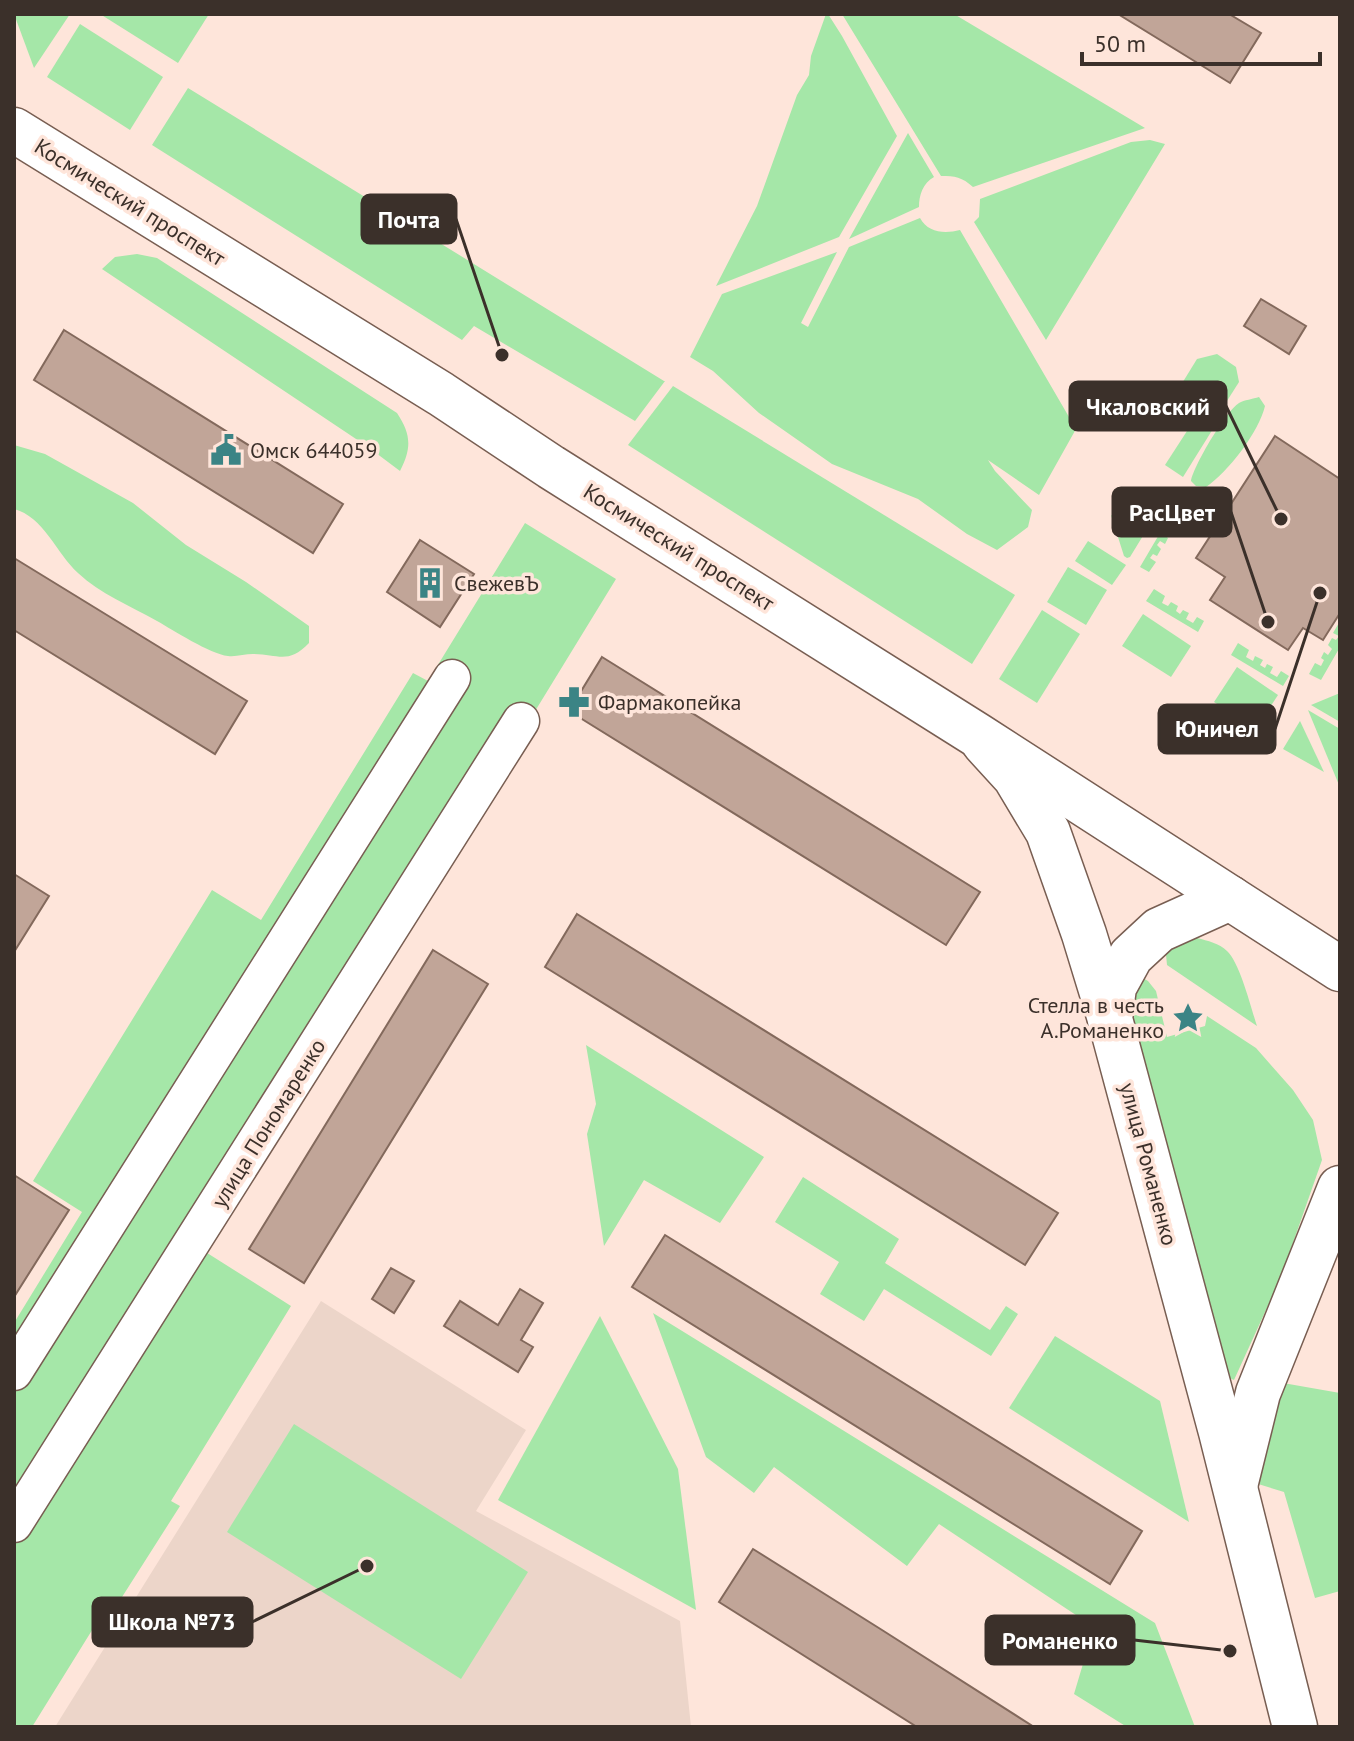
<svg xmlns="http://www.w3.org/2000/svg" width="1354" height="1741" viewBox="0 0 1354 1741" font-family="'PT Sans',sans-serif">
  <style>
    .education { fill: #ecd5c9 }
    .green { fill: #a5e7a8 }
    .building { fill: #c1a598; stroke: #83695c; stroke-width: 2 }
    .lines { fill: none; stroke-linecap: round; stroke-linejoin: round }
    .street-casing { stroke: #785e52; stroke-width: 39 }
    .secondary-casing { stroke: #785e52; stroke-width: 47 }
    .primary-casing { stroke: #785e52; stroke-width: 47 }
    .street { stroke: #fff; stroke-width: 36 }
    .secondary { stroke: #fff; stroke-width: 44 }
    .primary { stroke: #fff; stroke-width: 44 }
    .labels { text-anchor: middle; stroke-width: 7; stroke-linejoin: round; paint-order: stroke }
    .street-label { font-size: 22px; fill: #3b302a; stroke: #fee5da }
    .poi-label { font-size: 22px; fill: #3b302a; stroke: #fee5da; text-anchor: start }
    .leader { fill: none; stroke: #3b302a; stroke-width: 3 }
    .callout-dot { fill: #3b302a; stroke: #fee5da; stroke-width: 3 }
    .callout { fill: #3b302a; stroke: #3b302a; stroke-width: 3 }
    .callout-label { font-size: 24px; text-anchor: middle; font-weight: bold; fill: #fff }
  </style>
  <rect width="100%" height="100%" fill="#fee5da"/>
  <polygon class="education" points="321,1301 526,1430 476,1511 680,1621 691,1727 55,1727"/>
  <g class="green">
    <polygon points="14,14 70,14 34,68"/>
    <polygon points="100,14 209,14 178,63"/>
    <polygon points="826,14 828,14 842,36 897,136 839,237 716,286 757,206 797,95 809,75 811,56"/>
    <path d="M 842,14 L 954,14 L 1145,128 L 973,187 C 962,177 955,176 941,176 Z"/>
    <polygon points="80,24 163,77 130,130 47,77"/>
    <polygon points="188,88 664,381 665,381 635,421 474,326 462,340 152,145"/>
    <path d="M 908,133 L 934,177 C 923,183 919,195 919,207 L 849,239 Z"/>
    <polygon points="1150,140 1165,144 1046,340 974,222 979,217 980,199 1131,142"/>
    <path d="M 920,218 C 928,233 945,234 960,230 L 1076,429 L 1039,495 L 988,460 L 995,471 L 1032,510 L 1028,527 L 997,550 L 967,534 L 918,499 L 832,464 L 759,413 L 713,371 L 690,357 L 722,294 L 837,252 L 801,323 L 808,327 L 849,247 Z"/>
    <path d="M 137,254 L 157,258 L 397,413 C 411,434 412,448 400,471 L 368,447 L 102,269 L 115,257 Z"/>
    <polygon points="1217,354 1236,367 1239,382 1220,412 1208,414 1183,398 1181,385 1197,359"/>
    <polygon points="673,386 1015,595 972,664 628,445"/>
    <path d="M 1259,397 L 1265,406 C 1259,432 1228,472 1206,487 L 1196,486 L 1191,481 C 1194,465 1226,411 1239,403 C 1244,400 1253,399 1259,397 Z"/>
    <polygon points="1200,411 1216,424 1183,477 1165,465"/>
    <path d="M 14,445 L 45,454 L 133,503 L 186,545 L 246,582 L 309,626 L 309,643 C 288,665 278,654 253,654 C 245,654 236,657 228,656 C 210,654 173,630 157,621 C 131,606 100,594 78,573 C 57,554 43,516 14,509 Z"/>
    <polygon points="1180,499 1190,505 1174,533 1166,529 1163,534 1168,538 1165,544 1160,541 1157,545 1161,549 1157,556 1153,554 1150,558 1156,562 1149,572 1140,567"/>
    <polygon points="1137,510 1152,521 1130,557 1127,558 1124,556 1111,515 1128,525"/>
    <polygon points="525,523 616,579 204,1251 291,1306 171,1501 180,1506 101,1630 94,1627 32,1727 14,1727 14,1323 82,1212 33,1181 212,890 261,920 413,673 428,681"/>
    <polygon points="1088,541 1126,565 1112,585 1075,561"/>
    <polygon points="1068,567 1107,590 1086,625 1047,602"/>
    <polygon points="1154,589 1165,596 1162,603 1168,606 1171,602 1178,606 1176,611 1180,614 1183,610 1189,613 1186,619 1193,623 1197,617 1204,621 1198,632 1146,601"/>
    <polygon points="1042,610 1080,634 1037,703 999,679"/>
    <polygon points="1143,614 1191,646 1171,677 1122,646"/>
    <polygon points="1340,621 1340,647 1321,680 1309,674 1315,663 1321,666 1324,660 1321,658 1324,652 1328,655 1332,649 1328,645 1332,638 1336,640 1339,636 1333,633"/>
    <polygon points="1238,643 1249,650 1246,657 1253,661 1255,656 1263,660 1260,665 1265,668 1267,664 1273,667 1270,673 1277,677 1281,671 1289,676 1283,686 1231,655"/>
    <polygon points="1237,667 1278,695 1256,729 1214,702"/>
    <polygon points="1340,693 1340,722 1311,705"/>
    <polygon points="1308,710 1340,729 1340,786 1339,785"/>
    <polygon points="1300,721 1324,772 1283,749"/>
    <path d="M 1197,938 C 1208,941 1219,943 1227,951 C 1240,963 1251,1008 1257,1026 L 1167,965 L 1165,944 Z"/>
    <polygon points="1136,974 1148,981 1156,991 1167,1037 1205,1026 1207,1016 1256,1048 1293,1090 1313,1120 1322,1160 1281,1277 1234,1380 1227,1377 1130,1027"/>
    <polygon points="586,1045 764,1157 720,1223 644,1180 604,1246 587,1134 596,1104"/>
    <polygon points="803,1177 899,1239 885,1263 990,1330 1006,1306 1018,1314 991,1356 884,1289 864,1321 820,1294 839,1262 775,1222"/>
    <polygon points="653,1313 1155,1623 1195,1727 1127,1727 1074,1694 1094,1627 939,1524 907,1566 774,1467 754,1493 706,1457"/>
    <polygon points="600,1316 678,1469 696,1610 498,1500"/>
    <polygon points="1055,1336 1160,1401 1189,1522 1009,1408"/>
    <polygon points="1283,1383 1340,1393 1340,1591 1315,1598 1284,1492 1255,1483"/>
    <polygon points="294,1424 528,1572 461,1679 227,1532"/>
  </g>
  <g class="building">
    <polygon points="1118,14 1229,14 1261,33 1230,83"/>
    <polygon points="1261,299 1306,326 1289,354 1244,326"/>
    <polygon points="64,330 343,504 313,553 34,380"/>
    <polygon points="1275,436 1340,479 1340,613 1323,640 1303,628 1288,650 1210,600 1225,577 1196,558"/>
    <polygon points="420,540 474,574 440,627 387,592"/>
    <polygon points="14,558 247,701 215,754 14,630"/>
    <polygon points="602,657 980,892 946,945 569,711"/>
    <polygon points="14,874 49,896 14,952"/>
    <polygon points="577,914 1058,1213 1025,1265 545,967"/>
    <polygon points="433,950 488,984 304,1283 249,1249"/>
    <polygon points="14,1175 69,1210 14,1297"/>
    <polygon points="665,1235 1142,1531 1110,1584 632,1287"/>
    <polygon points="391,1268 414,1281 394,1313 372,1299"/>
    <polygon points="520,1289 543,1303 521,1340 533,1347 518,1372 444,1326 460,1301 498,1325"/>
    <polygon points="753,1549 882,1630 1034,1727 917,1727 719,1602"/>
  </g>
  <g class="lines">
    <defs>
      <g id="street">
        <polyline points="14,1372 452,678"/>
        <polyline points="14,1524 521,721"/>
      </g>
      <g id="secondary">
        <polyline points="984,743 1015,777 1048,832 1084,934 1110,1019"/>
        <polyline points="1230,898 1159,930 1131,956 1114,987 1110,1019 1221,1432 1295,1727"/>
        <polyline points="1236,1482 1258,1393 1340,1188"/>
      </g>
      <polyline id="primary" points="14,130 441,394 551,467 977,735 1340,969"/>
    </defs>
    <use href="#street" class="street-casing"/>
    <use href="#secondary" class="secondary-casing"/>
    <use href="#primary" class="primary-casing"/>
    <use href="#street" class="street"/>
    <use href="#secondary" class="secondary"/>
    <use href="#primary" class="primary"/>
  </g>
  <defs>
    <symbol id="civic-bare" viewBox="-9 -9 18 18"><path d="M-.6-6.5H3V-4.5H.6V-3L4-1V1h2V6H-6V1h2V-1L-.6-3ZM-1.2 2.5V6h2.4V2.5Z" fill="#3b8485" stroke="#fee5da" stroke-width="2.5" paint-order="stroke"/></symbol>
    <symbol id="building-bare" viewBox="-9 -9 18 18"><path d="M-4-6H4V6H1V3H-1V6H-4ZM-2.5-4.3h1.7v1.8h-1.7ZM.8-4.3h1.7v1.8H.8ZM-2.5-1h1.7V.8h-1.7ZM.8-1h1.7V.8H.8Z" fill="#3b8485" stroke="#fee5da" stroke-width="2.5" paint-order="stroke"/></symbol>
    <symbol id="pharmacy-bare" viewBox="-9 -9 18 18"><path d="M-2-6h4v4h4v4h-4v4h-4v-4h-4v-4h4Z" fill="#3b8485" stroke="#fee5da" stroke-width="2.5" paint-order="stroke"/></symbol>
    <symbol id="sight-bare" viewBox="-9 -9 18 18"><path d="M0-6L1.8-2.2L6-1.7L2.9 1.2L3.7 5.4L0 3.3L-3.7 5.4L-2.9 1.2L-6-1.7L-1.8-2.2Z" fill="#3b8485" stroke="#fee5da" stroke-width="2.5" paint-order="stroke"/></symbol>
  </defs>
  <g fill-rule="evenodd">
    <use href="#civic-bare" x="204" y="428" width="44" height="44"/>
    <use href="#building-bare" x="408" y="561" width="44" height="44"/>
    <use href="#pharmacy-bare" x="552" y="680" width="44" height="44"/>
    <use href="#sight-bare" x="1166" y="996" width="44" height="44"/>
  </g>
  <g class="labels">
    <g class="street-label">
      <text transform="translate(130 202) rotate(32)" y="8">Космический проспект</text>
      <text transform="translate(679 547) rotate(32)" y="8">Космический проспект</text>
      <text transform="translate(268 1123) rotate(-58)" y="8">улица Пономаренко</text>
      <text transform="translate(1149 1164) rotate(75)" y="8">улица Романенко</text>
    </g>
    <g class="poi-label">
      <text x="250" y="458">Омск 644059</text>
      <text x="454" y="591">СвежевЪ</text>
      <text x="598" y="710">Фармакопейка</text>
      <text x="1164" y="1013" text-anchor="end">Стелла в честь<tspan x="1164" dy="25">А.Романенко</tspan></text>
    </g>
  </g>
  <path class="leader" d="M502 355L456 219M1281 519L1226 406M1268 622L1231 512M1320 593L1275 729M367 1566L252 1622M1230 1651L1134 1640"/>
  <g class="callout-dot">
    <circle cx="502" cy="355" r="8"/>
    <circle cx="1281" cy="519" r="8"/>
    <circle cx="1268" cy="622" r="8"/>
    <circle cx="1320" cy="593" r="8"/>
    <circle cx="367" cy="1566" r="8"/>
    <circle cx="1230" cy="1651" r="8"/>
  </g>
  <g class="callout">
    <rect x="362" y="195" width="94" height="48" rx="8"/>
    <rect x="1070" y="382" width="156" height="48" rx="8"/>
    <rect x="1113" y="488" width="118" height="48" rx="8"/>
    <rect x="1159" y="705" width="116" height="48" rx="8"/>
    <rect x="93" y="1598" width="159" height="48" rx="8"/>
    <rect x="986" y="1616" width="148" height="48" rx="8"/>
  </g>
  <g class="callout-label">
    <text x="409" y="228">Почта</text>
    <text x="1148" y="415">Чкаловский</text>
    <text x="1172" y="521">РасЦвет</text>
    <text x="1217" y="737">Юничел</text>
    <text x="172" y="1630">Школа №73</text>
    <text x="1060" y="1649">Романенко</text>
  </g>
  <rect width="1354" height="1741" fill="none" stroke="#3b302a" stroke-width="32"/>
  <path d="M1082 52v12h238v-12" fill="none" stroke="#3b302a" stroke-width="4"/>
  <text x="1094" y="52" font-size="24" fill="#3b302a" stroke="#fee5da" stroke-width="6" paint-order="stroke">50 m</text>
</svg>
